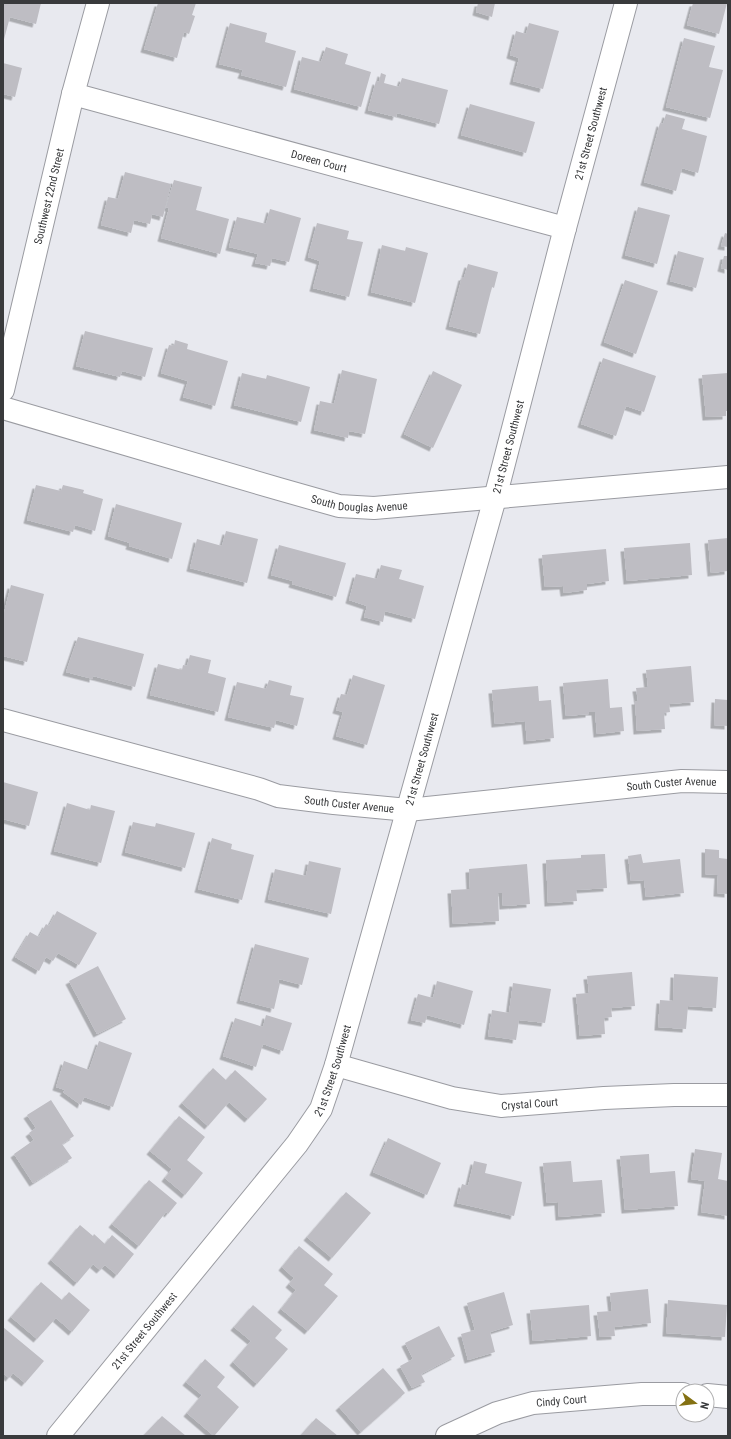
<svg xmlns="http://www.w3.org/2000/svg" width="731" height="1439" viewBox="0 0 731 1439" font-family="'Roboto Condensed',sans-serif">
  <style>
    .building { fill: #bebdc3; filter: url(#shadow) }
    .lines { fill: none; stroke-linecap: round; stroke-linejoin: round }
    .minor-casing { stroke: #9a9ba1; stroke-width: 24 }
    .minor { stroke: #fff; stroke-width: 22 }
    .labels { text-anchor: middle; stroke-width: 3.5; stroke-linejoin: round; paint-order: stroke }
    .street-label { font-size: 11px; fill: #393a3c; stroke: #fff }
  </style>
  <defs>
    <filter id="shadow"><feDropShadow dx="-3.5" dy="3.5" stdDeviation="0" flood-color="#0004"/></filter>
  </defs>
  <rect width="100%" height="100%" fill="#e8e9ef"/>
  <g class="building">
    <polygon points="3,3 41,3 36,24 10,17 3,43"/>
    <polygon points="158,3 196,3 192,15 195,16 189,34 184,32 177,58 144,49"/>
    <polygon points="478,3 495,3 492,17 476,12"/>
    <polygon points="693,3 727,3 719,34 687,25"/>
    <polygon points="230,23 267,33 265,42 296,51 286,87 241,75 243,70 219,64"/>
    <polygon points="529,23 559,31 543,89 513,81 519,58 510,55 516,31 526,34"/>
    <polygon points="684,38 715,46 709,67 723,70 710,118 666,107"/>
    <polygon points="326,47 348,54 345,64 371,72 361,107 294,89 302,57 321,62"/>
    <polygon points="3,63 22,68 15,97 3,94"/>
    <polygon points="381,73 386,75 384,83 399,87 402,78 448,90 439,124 397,113 396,117 368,110 376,81 379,82"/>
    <polygon points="470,104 535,122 526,153 461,135"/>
    <polygon points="666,114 685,119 682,129 707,136 698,173 682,168 676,191 644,182 660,123 663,124"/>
    <polygon points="125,172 171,184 163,217 152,214 150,224 134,220 131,233 101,225 108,197 118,199"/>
    <polygon points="174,180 202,187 196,210 229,219 220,254 161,238 169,208 166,207"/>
    <polygon points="638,207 670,215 657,264 625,255"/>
    <polygon points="270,209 301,218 289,262 272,258 270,266 255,263 258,254 229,247 237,217 266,224"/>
    <polygon points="317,223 349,231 347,239 363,242 349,297 313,288 320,261 308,257"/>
    <polygon points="725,233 728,234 728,247 721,246"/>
    <polygon points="382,245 405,251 406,247 428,253 415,303 371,292"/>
    <polygon points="678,251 704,258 696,288 670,281"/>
    <polygon points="724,256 728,256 728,270 721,268"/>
    <polygon points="468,264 498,272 494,288 492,287 480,334 449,326 462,277 464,277"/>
    <polygon points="625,280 658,291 636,354 604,342"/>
    <polygon points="85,331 153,348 145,377 122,371 120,377 76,366"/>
    <polygon points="175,340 188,344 187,349 228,361 215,406 183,397 188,381 161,373 169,345 174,346"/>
    <polygon points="603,358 656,376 644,412 626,406 616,436 581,424"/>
    <polygon points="342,370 377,379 365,434 349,431 348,438 314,430 320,401 334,404"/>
    <polygon points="433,371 462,385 433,448 404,434"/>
    <polygon points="242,373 266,379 267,375 310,387 301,422 234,405"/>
    <polygon points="728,373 728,411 726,411 726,416 706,417 702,375"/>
    <polygon points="36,485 61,491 63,485 84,490 83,493 103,499 95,531 75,525 73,532 27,520"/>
    <polygon points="116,504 182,523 172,559 129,546 130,543 108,536"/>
    <polygon points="226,531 258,539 247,583 190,568 197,539 222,546"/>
    <polygon points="728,538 728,571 711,573 708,540"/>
    <polygon points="690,543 692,575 627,581 624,548"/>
    <polygon points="279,545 346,563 336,597 292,584 293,581 271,575"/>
    <polygon points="606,549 609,581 587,584 587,590 564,593 563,586 545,587 542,555"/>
    <polygon points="381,565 402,570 399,579 424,586 415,619 385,611 383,622 364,617 367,606 349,600 356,574 377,579"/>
    <polygon points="11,585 44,594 27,662 3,656 3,617"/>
    <polygon points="78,637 144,654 135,687 93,676 93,679 66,672"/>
    <polygon points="190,655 211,660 208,673 226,678 218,712 150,695 158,664 182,670 183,665 187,666"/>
    <polygon points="691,666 694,702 669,704 670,712 664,713 665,729 637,731 635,701 638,701 636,688 648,687 646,670"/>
    <polygon points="353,675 385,685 367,745 336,736 343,712 336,710 341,694 347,695"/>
    <polygon points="608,679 610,708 622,707 624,731 597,734 595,712 589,712 589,714 566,716 563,683"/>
    <polygon points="269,680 292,686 290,695 304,698 297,726 276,720 274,728 228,717 237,682 266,689"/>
    <polygon points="538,686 539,701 551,700 554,738 527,741 525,721 495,724 492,690"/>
    <polygon points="715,699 728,700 728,726 714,725"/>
    <polygon points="3,782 38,792 29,826 3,819"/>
    <polygon points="67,803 90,810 91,805 115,811 101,863 54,851"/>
    <polygon points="133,822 155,827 156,823 195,833 185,868 125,852"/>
    <polygon points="212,838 232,844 231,849 254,855 242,900 198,889"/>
    <polygon points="705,849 719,850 719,858 728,859 728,894 717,893 718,875 705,874"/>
    <polygon points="605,854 607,888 576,890 577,901 548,903 546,860 581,858 581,855"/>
    <polygon points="641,854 643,863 680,859 684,893 646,897 644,880 631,881 628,856"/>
    <polygon points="309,861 341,868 331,914 268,899 275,869 306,876"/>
    <polygon points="527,864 530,904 503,906 502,893 498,893 499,921 453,924 451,890 470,889 469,869"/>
    <polygon points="57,911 97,933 79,965 58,953 53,961 46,957 39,971 15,957 30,932 39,937 46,924 49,926"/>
    <polygon points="255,944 309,958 302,985 279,979 278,983 280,983 274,1009 240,1000"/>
    <polygon points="98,966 126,1019 97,1034 69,981"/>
    <polygon points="632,972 635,1006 611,1008 612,1017 604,1018 605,1034 580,1036 576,994 589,993 587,976"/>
    <polygon points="674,974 718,977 716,1008 688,1006 686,1029 658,1027 660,1000 673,1001"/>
    <polygon points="437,981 473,991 464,1025 427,1015 425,1023 411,1020 418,994 433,998"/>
    <polygon points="513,983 551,989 545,1023 519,1020 516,1040 488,1036 492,1010 509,1013"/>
    <polygon points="266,1015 292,1023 283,1051 263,1044 256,1067 223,1056 235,1018 263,1027"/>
    <polygon points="99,1041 132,1053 113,1107 84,1097 81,1105 63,1092 65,1090 56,1087 64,1061 89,1070"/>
    <polygon points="213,1068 226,1080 235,1070 267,1099 248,1119 229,1102 208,1126 182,1103"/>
    <polygon points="51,1100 74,1136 62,1144 72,1158 33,1183 14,1154 34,1140 29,1133 36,1128 27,1115"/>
    <polygon points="179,1116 205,1137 187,1160 203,1173 185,1195 165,1178 172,1169 150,1151"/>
    <polygon points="388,1138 441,1163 427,1195 373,1172"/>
    <polygon points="695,1149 722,1153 718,1179 728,1181 728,1216 701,1212 705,1181 691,1179"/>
    <polygon points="649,1154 650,1173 675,1171 678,1206 625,1210 620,1156"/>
    <polygon points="474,1161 487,1164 485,1173 522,1182 514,1216 457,1203 462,1184 468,1186"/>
    <polygon points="571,1161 573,1182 602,1180 605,1213 559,1217 558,1202 547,1203 543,1163"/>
    <polygon points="149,1180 177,1203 168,1214 166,1212 139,1246 112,1224"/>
    <polygon points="346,1192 371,1213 332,1258 307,1237"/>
    <polygon points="80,1225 93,1236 94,1234 105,1244 112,1235 134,1254 117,1275 105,1265 100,1270 93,1264 77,1283 51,1260"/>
    <polygon points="299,1246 333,1274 324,1285 338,1296 308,1331 281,1309 296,1290 289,1284 294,1278 282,1267"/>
    <polygon points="41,1282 62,1300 69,1292 90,1310 72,1332 56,1318 37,1339 11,1317"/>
    <polygon points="648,1289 651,1323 614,1327 615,1336 600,1337 597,1312 612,1311 610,1293"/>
    <polygon points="504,1292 513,1325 490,1332 495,1352 468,1360 461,1334 475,1330 467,1303"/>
    <polygon points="668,1300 727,1305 725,1337 666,1333"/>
    <polygon points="253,1305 282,1330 275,1338 288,1349 257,1384 233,1362 251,1341 234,1327"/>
    <polygon points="589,1305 591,1336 533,1341 530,1310"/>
    <polygon points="439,1326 455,1356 421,1374 425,1382 412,1388 400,1366 413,1359 405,1343"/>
    <polygon points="3,1327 44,1361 25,1383 13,1373 9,1378 3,1373"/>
    <polygon points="205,1359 225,1377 217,1387 239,1407 214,1436 187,1413 202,1395 186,1382"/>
    <polygon points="383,1368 405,1393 361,1432 339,1407"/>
    <polygon points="162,1416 186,1436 143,1436"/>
    <polygon points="316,1418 338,1436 300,1436"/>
  </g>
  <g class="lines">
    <defs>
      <g id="minor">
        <path id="s1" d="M 73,94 L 565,228"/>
        <path id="s2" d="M 3,390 L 73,94 L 98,3"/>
        <path id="s3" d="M 3,408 L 279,489 L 339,506 L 374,508 L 728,477"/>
        <path id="s4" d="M 3,720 L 259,789 L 278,796 L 334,803 L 408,810 L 682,781 L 728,782"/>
        <path id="s5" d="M 336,1065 L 452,1098 L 501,1106 L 604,1098 L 674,1095 L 728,1095"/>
        <polyline points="707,1395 728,1397"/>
        <path id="s6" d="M 58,1436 L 297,1144 L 321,1109 L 336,1065 L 495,498 L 565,228 L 626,3"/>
        <path id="s7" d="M 447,1436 L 497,1413 L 533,1403 L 642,1394 L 683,1394"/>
      </g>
    </defs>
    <use href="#minor" class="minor-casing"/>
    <use href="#minor" class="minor"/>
  </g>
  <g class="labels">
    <g class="street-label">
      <text dy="4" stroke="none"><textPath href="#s6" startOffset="1432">21st Street Southwest</textPath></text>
      <text dy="4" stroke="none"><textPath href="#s1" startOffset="255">Doreen Court</textPath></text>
      <text dy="4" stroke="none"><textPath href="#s2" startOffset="199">Southwest 22nd Street</textPath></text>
      <text dy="4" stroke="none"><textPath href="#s6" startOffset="1108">21st Street Southwest</textPath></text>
      <text dy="4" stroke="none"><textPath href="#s3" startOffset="370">South Douglas Avenue</textPath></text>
      <text dy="4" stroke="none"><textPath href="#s6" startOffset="784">21st Street Southwest</textPath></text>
      <text dy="4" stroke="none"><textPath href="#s4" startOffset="681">South Custer Avenue</textPath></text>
      <text dy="4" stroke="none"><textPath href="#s4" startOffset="357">South Custer Avenue</textPath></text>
      <text dy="4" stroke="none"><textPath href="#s6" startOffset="460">21st Street Southwest</textPath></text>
      <text dy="4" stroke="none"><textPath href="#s5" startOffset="199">Crystal Court</textPath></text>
      <text dy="4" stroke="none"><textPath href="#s6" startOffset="136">21st Street Southwest</textPath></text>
      <text dy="4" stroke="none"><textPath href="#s7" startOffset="121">Cindy Court</textPath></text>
    </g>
  </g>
  <rect width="731" height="1439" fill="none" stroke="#393a3c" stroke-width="8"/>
  <g transform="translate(695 1403) rotate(105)"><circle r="19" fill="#ffffff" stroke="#b0b0b1"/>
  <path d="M0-3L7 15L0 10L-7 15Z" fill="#847112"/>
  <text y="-6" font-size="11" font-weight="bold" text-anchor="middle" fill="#393a3c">N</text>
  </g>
</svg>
